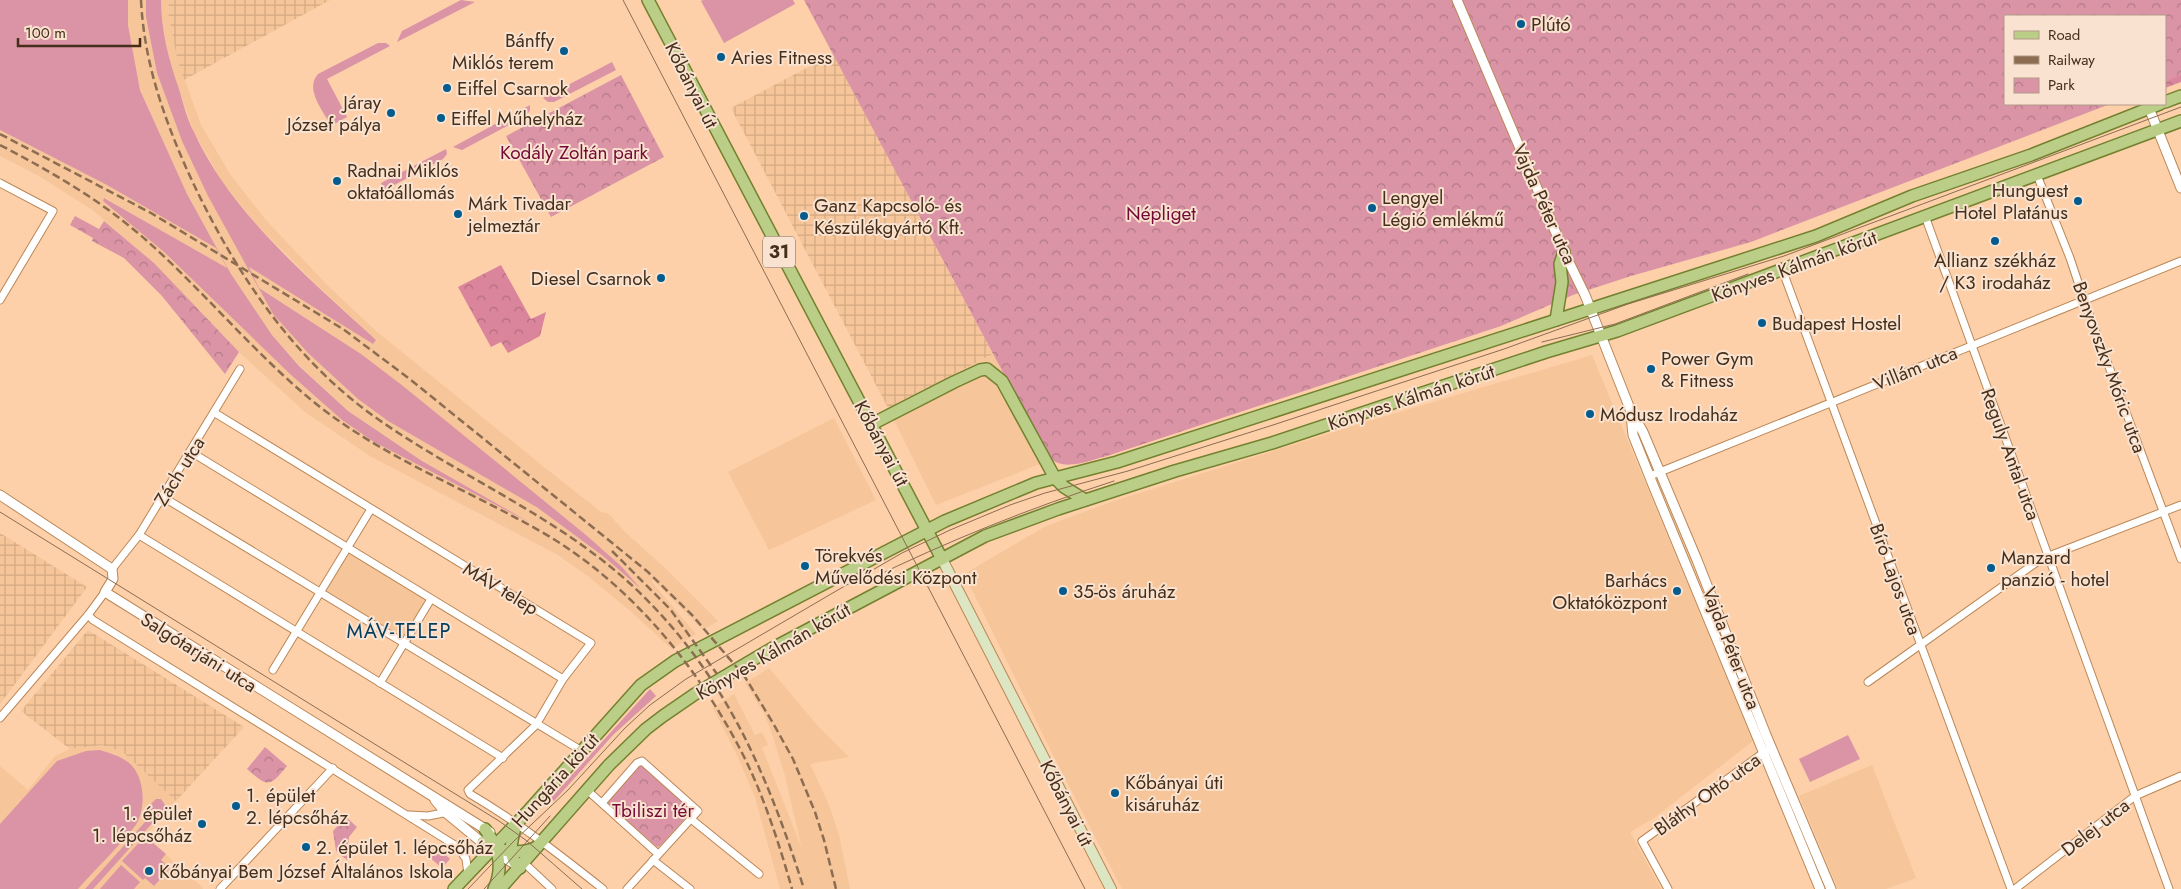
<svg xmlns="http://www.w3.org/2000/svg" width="2181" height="889" viewBox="0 0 2181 889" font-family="Jost,sans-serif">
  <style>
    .built { fill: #f6c599; fill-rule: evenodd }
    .industrial { fill: url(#industrial-grid) }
    .green { fill: #da94a6 }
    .forest { fill: url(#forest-crowns) }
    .park { fill: url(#park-crowns) }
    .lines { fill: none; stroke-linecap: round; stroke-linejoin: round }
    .minor-casing { stroke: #bb8757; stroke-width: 9 }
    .tertiary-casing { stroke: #bb8757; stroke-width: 11 }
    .secondary-casing { stroke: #bb8757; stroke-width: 12 }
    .primary-casing { stroke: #74812e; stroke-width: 14 }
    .minor { stroke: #fff; stroke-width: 7 }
    .tertiary { stroke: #fff; stroke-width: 9 }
    .secondary { stroke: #dde6c3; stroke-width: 10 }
    .primary { stroke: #bbce88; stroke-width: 11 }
    .tram { stroke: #8c6d52; stroke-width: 1 }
    .rail { stroke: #8c6d52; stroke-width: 2.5; stroke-dasharray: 8 4; stroke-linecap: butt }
    .poi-dot { fill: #045b8d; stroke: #f9e2cf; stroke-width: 2 }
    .labels { text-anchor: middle; stroke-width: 4; stroke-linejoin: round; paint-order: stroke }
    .shield { fill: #f9e2cf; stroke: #7b6551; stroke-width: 1 }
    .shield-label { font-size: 18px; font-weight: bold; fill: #452f1b }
    .poi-label { font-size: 19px; fill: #452f1b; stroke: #f9e2cf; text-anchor: start }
    .street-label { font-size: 19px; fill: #452f1b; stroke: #f9e2cf }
    .park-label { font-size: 19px; fill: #730a37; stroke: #f9e2cf }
    .neighbourhood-label { font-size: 20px; letter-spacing: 1px; fill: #043c5e; stroke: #f9e2cf }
  </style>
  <defs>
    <pattern id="industrial-grid" width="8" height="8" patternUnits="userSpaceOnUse" patternTransform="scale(1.25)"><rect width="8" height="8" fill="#f6c599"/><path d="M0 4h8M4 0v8" fill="none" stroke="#d4aa83"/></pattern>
    <pattern id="forest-crowns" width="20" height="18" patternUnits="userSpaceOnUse" patternTransform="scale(1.25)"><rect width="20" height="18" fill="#da859c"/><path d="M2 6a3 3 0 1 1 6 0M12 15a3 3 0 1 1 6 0" fill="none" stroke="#b36d7e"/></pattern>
    <pattern id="park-crowns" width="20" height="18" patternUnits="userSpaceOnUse" patternTransform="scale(1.25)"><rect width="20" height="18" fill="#da94a6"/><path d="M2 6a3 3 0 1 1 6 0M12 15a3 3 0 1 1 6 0" fill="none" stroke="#b37986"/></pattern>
  </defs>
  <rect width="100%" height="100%" fill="#fdd0a9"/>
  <g class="built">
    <path d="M 128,0 L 146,0 L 146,17 L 157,73 L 182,141 L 208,196 L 254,278 L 248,266 L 373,343 L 376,340 L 316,284 L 258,226 L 223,183 L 194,132 L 171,68 L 161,15 L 161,0 L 169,0 L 168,11 L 177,58 L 201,125 L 230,174 L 265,219 L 329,287 L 376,331 L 544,467 L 601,512 L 609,514 L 624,531 L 667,570 L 718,621 L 703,630 L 653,580 L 652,582 L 696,634 L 672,649 L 628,609 L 589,577 L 558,555 L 370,456 L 305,412 L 239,352 L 154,263 L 91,209 L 39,176 L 0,156 L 0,130 L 107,185 L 216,248 L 227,269 L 105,198 L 103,201 L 164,252 L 290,374 L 342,420 L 374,442 L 513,513 L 422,461 L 348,411 L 299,365 L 272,335 L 231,274 L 187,194 L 140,89 L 128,25 ZM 259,288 L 361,354 L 586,535 L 621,566 L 637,585 L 603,556 L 538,508 L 388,421 L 358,399 L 308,353 L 273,314 Z"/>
    <polygon points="993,354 1050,460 936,505 888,408"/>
    <polygon points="1592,355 1753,741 1654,818 1630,832 1661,889 1122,889 1054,757 964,574 1046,526 1114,501 1356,425"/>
    <polygon points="834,418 876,500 769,550 728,472"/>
    <polygon points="348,551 427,599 401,640 323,592"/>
    <polygon points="769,668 818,726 849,757 810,764 829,805 839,835 850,889 780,889 755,797 736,753 713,708 734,694 755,735 762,732 768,745 762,748 802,849 784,772 771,731 764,713 745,683"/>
    <polygon points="89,745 102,745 123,752 154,780 199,775 145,836 203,888 202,889 0,889 0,766 28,790 55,756 70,749"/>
    <polygon points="1872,765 1916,878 1886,889 1838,889 1799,796"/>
  </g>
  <g class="industrial">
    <polygon points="169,0 330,0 184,80 177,58 168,11"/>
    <polygon points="833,54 993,354 888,408 731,108"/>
    <polygon points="0,533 87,587 0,704"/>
    <polygon points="88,630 244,727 176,801 123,752 102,745 70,749 21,711"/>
  </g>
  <g class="green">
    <polygon points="0,0 128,0 128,25 140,90 187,194 231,274 272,335 299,366 348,411 422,461 529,522 374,442 342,420 290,374 164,252 103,201 104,198 227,268 216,248 107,185 0,130"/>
    <path d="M 146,0 L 161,0 C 161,30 169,61 179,89 C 183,103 187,119 194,132 C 231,214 311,280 376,340 L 373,344 L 249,267 L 259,288 L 361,354 L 403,386 L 586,535 L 621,566 L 640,588 L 603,556 L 538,508 L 388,421 L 358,399 L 308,353 L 273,314 L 208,196 L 182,141 L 157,73 L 146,17 Z"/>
    <polygon points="461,0 475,2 397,42 402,31"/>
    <polygon points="703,0 793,0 795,4 724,43 701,1"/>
    <path d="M 378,43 L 386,43 L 390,46 L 327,79 L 347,117 L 331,126 C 324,112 304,89 318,74 Z"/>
    <polygon points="612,62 616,70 554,102 548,102 543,98"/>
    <polygon points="530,105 530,110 526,116 462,150 453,147"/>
    <polygon points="446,149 447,154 443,159 385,190 381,183"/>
    <polygon points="650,689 656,696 613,735 554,801 551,798"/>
    <polygon points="1848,735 1860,759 1810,782 1799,759"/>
    <path d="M 100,750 C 109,753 120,756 128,762 C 145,775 147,809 135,826 C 118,848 96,868 78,889 L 0,889 L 0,824 L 57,761 L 86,751 Z"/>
    <polygon points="156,799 161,799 165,805 164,810 93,889 85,889 146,821 152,803"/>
    <polygon points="145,836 166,854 161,860 170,868 154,886 145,878 143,880 122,861"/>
    <polygon points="436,846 450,859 442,868 428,856"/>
    <polygon points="121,865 140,882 134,889 100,889"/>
  </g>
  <g class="forest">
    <polygon points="2181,55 2181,82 2165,88 2165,59"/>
    <polygon points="501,265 531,319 546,312 540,336 508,353 501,342 491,347 458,287"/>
  </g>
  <g class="park">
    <path d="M 804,0 L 2181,0 L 2181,75 L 2165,82 L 2165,16 L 2005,16 L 2005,104 L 2110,104 L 1751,242 L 1631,276 L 1573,295 L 1501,326 L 1107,456 C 1087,461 1059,474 1046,453 Z"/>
    <polygon points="621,75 664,157 551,217 506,136"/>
    <polygon points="75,216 99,229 104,221 154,263 239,352 225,374 162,296 124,258 92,241 93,238 70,225"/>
    <path d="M 265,747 L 287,766 C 269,788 268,787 247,769 Z"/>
    <polygon points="641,765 690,808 691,812 660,846 657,847 607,803"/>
    <polygon points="346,817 357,827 349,837 347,860 336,851 333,831"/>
  </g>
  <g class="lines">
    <defs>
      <g id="minor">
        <polyline points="2037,175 2070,258 2084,300 2181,559"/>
        <polyline points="0,183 53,211 0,300"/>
        <polyline points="1925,216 2169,889"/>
        <polyline points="1782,269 2011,889"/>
        <path d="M 215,413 L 591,643 L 563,679 L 536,725 L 468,790 L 470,794 C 518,822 560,855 603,889"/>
        <polyline points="191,452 563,679"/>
        <polyline points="1650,476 2181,261"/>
        <polyline points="163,497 582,751"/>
        <polyline points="139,535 503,758"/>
        <polyline points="112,569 139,535 240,369"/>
        <polyline points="88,615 93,620 458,847 466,859 468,874"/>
        <polyline points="273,670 371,509"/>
        <polyline points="1868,682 2041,559 2181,505"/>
        <polyline points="380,683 431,599"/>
        <polyline points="0,718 88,615 105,592"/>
        <polyline points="587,790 658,854"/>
        <polyline points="602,803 637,763 642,761 698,811 627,889"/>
        <polyline points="409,815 428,816 448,812"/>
        <polyline points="691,819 759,874"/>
        <polyline points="653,860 690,889"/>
        <polyline points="522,861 552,889"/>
        <polyline points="220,889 333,768"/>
        <polyline points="1668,889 1642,841 1766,751"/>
        <polyline points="2015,889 2135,796 2181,776"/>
      </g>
      <g id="tertiary">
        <polyline points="1457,0 1564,252 1585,295 1630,409 1643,432 1697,560 1766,735 1831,889"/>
        <polyline points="2149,108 2181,188"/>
        <polyline points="1631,415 1633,435 1653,485 1820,889"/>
        <polyline points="0,495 112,569 113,579 105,592 490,832"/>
        <polyline points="435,800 445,812 491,850 518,866"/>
      </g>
      <polyline id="secondary" points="942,559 1111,889"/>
      <g id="primary">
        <polyline points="648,0 942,559"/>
        <polyline points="2165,102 2181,96"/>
        <polyline points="1556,320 1562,282 1560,264 1564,252"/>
        <polyline points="872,424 954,382 980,370 987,369 1002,381 1055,478 1064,487 1085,500"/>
        <path d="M 516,824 C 512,839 506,856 520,868"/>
        <path d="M 485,829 C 499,848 504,867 494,889"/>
        <path d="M 483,842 C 499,851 520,856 537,847"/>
        <polyline points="454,889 530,809 641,685 675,661 945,521 1036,483 1117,462 1816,236 1912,196 2031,155 2160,104"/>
        <polyline points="500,889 609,765 646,729 663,716 695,694 771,649 985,536 1058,509 1175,471 1272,443 1546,352 1617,331 2181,121"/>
      </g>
    </defs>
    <use href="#minor" class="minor-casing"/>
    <use href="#tertiary" class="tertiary-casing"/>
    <use href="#secondary" class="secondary-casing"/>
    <use href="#primary" class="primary-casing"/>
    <use href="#minor" class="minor"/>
    <use href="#tertiary" class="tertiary"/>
    <use href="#secondary" class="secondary"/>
    <use href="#primary" class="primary"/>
    <g class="tram">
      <polyline points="623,0 1085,889"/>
      <polyline points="1542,342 1615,324 1748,274"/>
      <polyline points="0,512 499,821 527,841 582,889"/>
      <path d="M 868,580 C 948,541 1030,508 1114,481"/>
      <polyline points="468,889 514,841 568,790 625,728 650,705 686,679 831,594 902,553 950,530 1010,505 1045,493 1128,471 1273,425 1504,349 1628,304 1784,256 2181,107"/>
      <polyline points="484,889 550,816"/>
    </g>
    <g class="rail">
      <path d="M 141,0 C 144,61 163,116 188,172 C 233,270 294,363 385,424 C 470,482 566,521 640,593 C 727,678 768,776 804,889"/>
      <polyline points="0,134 151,213 343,329 411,380 648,572 692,615 745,677 773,723 793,759 815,812 824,840 836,889"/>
      <path d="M 0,145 C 52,172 102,201 146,240 C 206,293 257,357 320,407 C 387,459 466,489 540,531 C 626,580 693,660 739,747 C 762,790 779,843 792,889"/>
      <polyline points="612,551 670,609 717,674"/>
    </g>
  </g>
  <g class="poi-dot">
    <circle cx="1521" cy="24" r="5"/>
    <circle cx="564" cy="51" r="5"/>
    <circle cx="721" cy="57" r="5"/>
    <circle cx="447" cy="88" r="5"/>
    <circle cx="391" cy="113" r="5"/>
    <circle cx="441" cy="118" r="5"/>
    <circle cx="337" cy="181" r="5"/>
    <circle cx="2078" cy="201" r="5"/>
    <circle cx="1372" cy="208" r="5"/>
    <circle cx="458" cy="214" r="5"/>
    <circle cx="804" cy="216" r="5"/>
    <circle cx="1995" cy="241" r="5"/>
    <circle cx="661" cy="278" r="5"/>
    <circle cx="1762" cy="323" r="5"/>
    <circle cx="1651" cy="369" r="5"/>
    <circle cx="1590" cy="414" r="5"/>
    <circle cx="805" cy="566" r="5"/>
    <circle cx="1991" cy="568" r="5"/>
    <circle cx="1063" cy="591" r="5"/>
    <circle cx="1677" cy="591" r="5"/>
    <circle cx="1115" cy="793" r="5"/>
    <circle cx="236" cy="806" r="5"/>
    <circle cx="202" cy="824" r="5"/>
    <circle cx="306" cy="847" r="5"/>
    <circle cx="149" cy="871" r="5"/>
  </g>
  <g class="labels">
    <rect class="shield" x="763" y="236.5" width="32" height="31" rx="4"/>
    <g class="shield-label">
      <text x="779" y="258">31</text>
    </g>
    <g class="poi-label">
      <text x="1531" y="31">Plútó</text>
      <text x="554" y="47" text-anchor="end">Bánffy<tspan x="554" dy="22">Miklós terem</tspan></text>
      <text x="731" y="64">Aries Fitness</text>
      <text x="457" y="95">Eiffel Csarnok</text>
      <text x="381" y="109" text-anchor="end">Járay<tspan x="381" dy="22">József pálya</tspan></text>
      <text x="451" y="125">Eiffel Műhelyház</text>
      <text x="347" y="177">Radnai Miklós<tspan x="347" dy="22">oktatóállomás</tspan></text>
      <text x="2068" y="197" text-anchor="end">Hunguest<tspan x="2068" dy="22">Hotel Platánus</tspan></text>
      <text x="1382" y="204">Lengyel<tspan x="1382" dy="22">Légió emlékmű</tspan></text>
      <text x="468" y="210">Márk Tivadar<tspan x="468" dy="22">jelmeztár</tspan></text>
      <text x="814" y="212">Ganz Kapcsoló- és<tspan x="814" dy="22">Készülékgyártó Kft.</tspan></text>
      <text x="1995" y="267" text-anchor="middle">Allianz székház<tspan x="1995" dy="22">/ K3 irodaház</tspan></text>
      <text x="651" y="285" text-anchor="end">Diesel Csarnok</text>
      <text x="1772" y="330">Budapest Hostel</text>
      <text x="1661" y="365">Power Gym<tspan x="1661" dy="22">&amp; Fitness</tspan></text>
      <text x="1600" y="421">Módusz Irodaház</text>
      <text x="815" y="562">Törekvés<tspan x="815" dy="22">Művelődési Központ</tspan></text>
      <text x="2001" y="564">Manzard<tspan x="2001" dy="22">panzió - hotel</tspan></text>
      <text x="1667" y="587" text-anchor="end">Barhács<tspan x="1667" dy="22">Oktatóközpont</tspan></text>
      <text x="1073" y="598">35-ös áruház</text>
      <text x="1125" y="789">Kőbányai úti<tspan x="1125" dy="22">kisáruház</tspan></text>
      <text x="246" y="802">1. épület<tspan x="246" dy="22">2. lépcsőház</tspan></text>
      <text x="192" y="820" text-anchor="end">1. épület<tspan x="192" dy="22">1. lépcsőház</tspan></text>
      <text x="316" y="854">2. épület 1. lépcsőház</text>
      <text x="159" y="878">Kőbányai Bem József Általános Iskola</text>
    </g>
    <g class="street-label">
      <text transform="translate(692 85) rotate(63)" y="7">Kőbányai út</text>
      <text transform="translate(1545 204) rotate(66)" y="7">Vajda Péter utca</text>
      <text transform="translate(1794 266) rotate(-20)" y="7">Könyves Kálmán körút</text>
      <text transform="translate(2110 367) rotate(70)" y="7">Benyovszky Móric utca</text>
      <text transform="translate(1915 368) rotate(-22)" y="7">Villám utca</text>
      <text transform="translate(1411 397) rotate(-18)" y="7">Könyves Kálmán körút</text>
      <text transform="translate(882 443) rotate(62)" y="7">Kőbányai út</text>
      <text transform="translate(2011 454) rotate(70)" y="7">Reguly Antal utca</text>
      <text transform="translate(179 471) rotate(-58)" y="7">Zách utca</text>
      <text transform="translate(1896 579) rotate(70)" y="7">Bíró Lajos utca</text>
      <text transform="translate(501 588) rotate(31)" y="7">MÁV telep</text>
      <text transform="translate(1732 648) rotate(69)" y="7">Vajda Péter utca</text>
      <text transform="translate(773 651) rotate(-30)" y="7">Könyves Kálmán körút</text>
      <text transform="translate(199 652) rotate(32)" y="7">Salgótarjáni utca</text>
      <text transform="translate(555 780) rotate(-48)" y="7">Hungária körút</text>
      <text transform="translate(1707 794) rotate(-36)" y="7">Bláthy Ottó utca</text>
      <text transform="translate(1067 803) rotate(63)" y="7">Kőbányai út</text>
      <text transform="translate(2095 827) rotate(-38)" y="7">Delej utca</text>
    </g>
    <g class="park-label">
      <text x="574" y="159">Kodály Zoltán park</text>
      <text x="1161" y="220">Népliget</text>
      <text x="653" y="817">Tbiliszi tér</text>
    </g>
    <g class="neighbourhood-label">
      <text x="399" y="638">MÁV-TELEP</text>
    </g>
  </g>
  <rect x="2004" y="15" width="162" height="90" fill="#f9e2cf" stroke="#b19a87"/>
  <rect x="2014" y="31" width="25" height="8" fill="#bbce88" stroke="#b19a87"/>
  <text x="2048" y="40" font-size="15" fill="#452f1b">Road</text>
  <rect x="2014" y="56" width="25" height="8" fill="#8c6d52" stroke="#b19a87"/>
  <text x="2048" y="65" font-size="15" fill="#452f1b">Railway</text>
  <rect x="2014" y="78" width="25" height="15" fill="url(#park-crowns)" stroke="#b19a87"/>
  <text x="2048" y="90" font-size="15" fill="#452f1b">Park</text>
  <path d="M18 38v8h122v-8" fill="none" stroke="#452f1b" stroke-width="2.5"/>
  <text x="25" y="38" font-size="15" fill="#452f1b" stroke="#f9e2cf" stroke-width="4" paint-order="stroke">100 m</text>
</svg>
